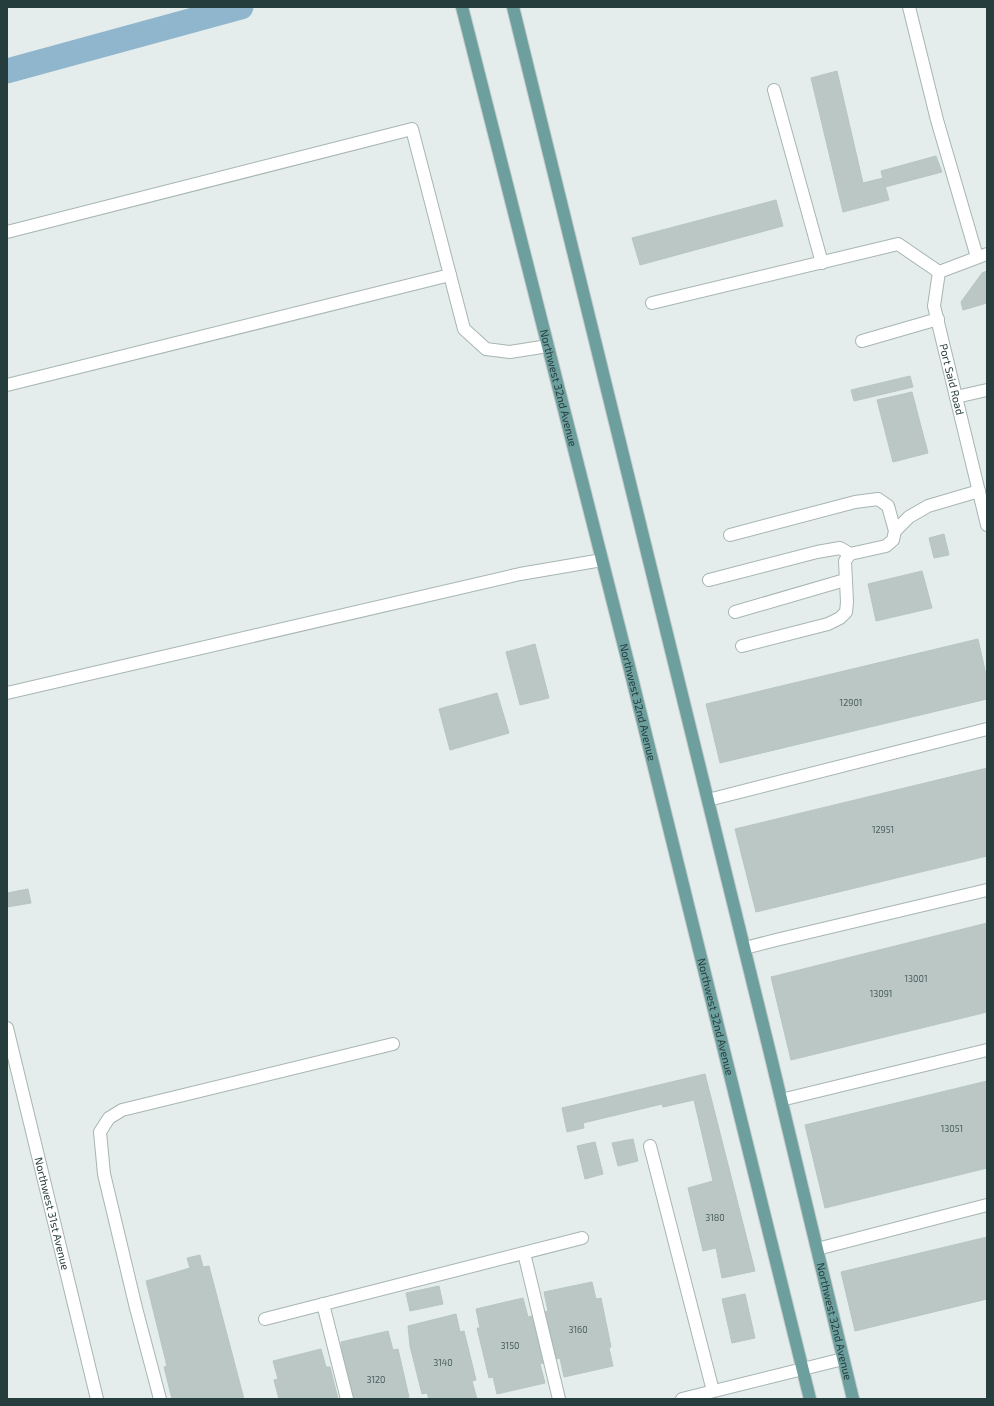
<svg xmlns="http://www.w3.org/2000/svg" width="994" height="1406" viewBox="0 0 994 1406" font-family="'Exo 2',sans-serif">
  <style>
    .lines { fill: none; stroke-linecap: round; stroke-linejoin: round }
    .canal { stroke: #90b6cd; stroke-width: 25 }
    .building { fill: #bac7c4; stroke: #b7c6c3 }
    .minor-casing { stroke: #a7b5b3; stroke-width: 14 }
    .major-casing { stroke: #c2c9c8; stroke-width: 14 }
    .minor { stroke: #fff; stroke-width: 12 }
    .major { stroke: #6c9f9d; stroke-width: 12 }
    .labels { text-anchor: middle; stroke-width: 3; stroke-linejoin: round; paint-order: stroke }
    .number-label { font-size: 9px; fill: #4a605e }
    .street-label { font-size: 11px; fill: #253d3c; stroke: #f5f9f8 }
  </style>
  <rect width="100%" height="100%" fill="#e4edeb"/>
  <g class="lines">
    <polyline class="canal" points="7,71 241,7"/>
  </g>
  <g class="building">
    <polygon points="837,71 863,183 883,178 889,200 843,212 811,78"/>
    <polygon points="936,156 942,172 885,187 881,171"/>
    <polygon points="776,200 783,226 640,265 632,238"/>
    <polygon points="987,271 987,303 963,310 961,302 982,273"/>
    <polygon points="910,376 913,387 854,401 851,390"/>
    <polygon points="912,392 928,453 893,462 877,400"/>
    <polygon points="944,534 949,555 934,558 929,538"/>
    <polygon points="922,571 932,608 876,621 868,584"/>
    <polygon points="978,639 987,679 987,699 720,763 706,704"/>
    <polygon points="535,644 549,698 520,705 506,652"/>
    <polygon points="497,693 509,733 450,750 439,709"/>
    <polygon points="987,768 987,856 756,912 735,829"/>
    <polygon points="28,889 31,903 7,907 7,893"/>
    <polygon points="987,923 987,1012 791,1060 771,977"/>
    <polygon points="705,1074 755,1271 722,1278 716,1248 703,1251 688,1188 713,1181 694,1100 663,1107 662,1104 583,1123 584,1128 567,1132 562,1108"/>
    <polygon points="987,1081 987,1168 825,1208 805,1125"/>
    <polygon points="633,1139 638,1161 618,1166 612,1143"/>
    <polygon points="595,1142 603,1174 585,1179 577,1146"/>
    <polygon points="987,1237 987,1299 855,1331 841,1272"/>
    <polygon points="200,1255 203,1267 209,1266 244,1399 172,1399 164,1367 167,1366 146,1281 190,1268 187,1258"/>
    <polygon points="592,1282 596,1299 601,1298 611,1347 609,1348 613,1366 564,1377 560,1358 556,1359 545,1312 548,1311 544,1292"/>
    <polygon points="439,1286 443,1304 410,1311 406,1293"/>
    <polygon points="745,1294 755,1338 732,1343 722,1299"/>
    <polygon points="523,1298 528,1317 532,1316 543,1363 540,1364 545,1383 497,1394 493,1377 489,1378 477,1328 480,1328 476,1309"/>
    <polygon points="456,1314 460,1332 464,1331 476,1380 472,1381 477,1399 429,1399 427,1393 422,1394 410,1346 408,1326"/>
    <polygon points="388,1331 393,1350 398,1349 409,1397 405,1398 406,1399 352,1399 344,1363 341,1342"/>
    <polygon points="321,1349 326,1367 330,1367 338,1399 279,1399 274,1380 278,1379 273,1361"/>
  </g>
  <g class="lines">
    <defs>
      <g id="minor">
        <polyline points="909,7 937,120 977,257"/>
        <polyline points="774,90 822,263"/>
        <polyline points="7,232 412,129 464,329 486,349 510,352 548,346"/>
        <path id="s1" d="M 987,254 L 939,272 L 934,306 L 987,525"/>
        <polyline points="652,303 898,244 939,272"/>
        <polyline points="862,341 938,319"/>
        <polyline points="7,385 450,275"/>
        <polyline points="956,397 987,390"/>
        <polyline points="730,535 855,502 878,499 888,506 895,531"/>
        <polyline points="709,580 817,552 840,548 850,554"/>
        <polyline points="735,612 845,580"/>
        <polyline points="742,646 828,624 840,618 846,612 847,602 845,561 850,554 886,546 893,540 895,531 909,517 928,506 979,491"/>
        <polyline points="7,693 520,574 602,560"/>
        <polyline points="708,800 987,729"/>
        <polyline points="745,948 776,940 987,890"/>
        <path id="s2" d="M 7,1028 L 97,1399"/>
        <polyline points="781,1100 987,1050"/>
        <polyline points="650,1146 713,1391"/>
        <polyline points="817,1249 987,1205"/>
        <polyline points="524,1253 559,1399"/>
        <polyline points="323,1304 347,1399"/>
        <polyline points="265,1319 582,1238"/>
        <polyline points="160,1399 136,1308 104,1174 100,1132 109,1118 122,1110 393,1044"/>
        <polyline points="682,1399 843,1359"/>
      </g>
      <g id="major">
        <path id="s3" d="M 462,7 L 630,670 L 810,1399"/>
        <path id="s4" d="M 513,7 L 769,1049 L 853,1399"/>
      </g>
    </defs>
    <use href="#minor" class="minor-casing"/>
    <use href="#major" class="major-casing"/>
    <use href="#minor" class="minor"/>
    <use href="#major" class="major"/>
  </g>
  <g class="labels">
    <g class="number-label">
      <text x="851" y="706">12901</text>
      <text x="883" y="833">12951</text>
      <text x="916" y="982">13001</text>
      <text x="881" y="997">13091</text>
      <text x="952" y="1132">13051</text>
      <text x="715" y="1221">3180</text>
      <text x="578" y="1333">3160</text>
      <text x="510" y="1349">3150</text>
      <text x="443" y="1366">3140</text>
      <text x="376" y="1383">3120</text>
    </g>
    <g class="street-label">
      <text dy="4" stroke="none"><textPath href="#s1" startOffset="161">Port Said Road</textPath></text>
      <text dy="4" stroke="none"><textPath href="#s3" startOffset="393">Northwest 32nd Avenue</textPath></text>
      <text dy="4" stroke="none"><textPath href="#s3" startOffset="717">Northwest 32nd Avenue</textPath></text>
      <text dy="4" stroke="none"><textPath href="#s3" startOffset="1041">Northwest 32nd Avenue</textPath></text>
      <text dy="4" stroke="none"><textPath href="#s2" startOffset="191">Northwest 31st Avenue</textPath></text>
      <text dy="4" stroke="none"><textPath href="#s4" startOffset="1353">Northwest 32nd Avenue</textPath></text>
    </g>
  </g>
  <rect width="994" height="1406" fill="none" stroke="#253d3c" stroke-width="16"/>
</svg>
